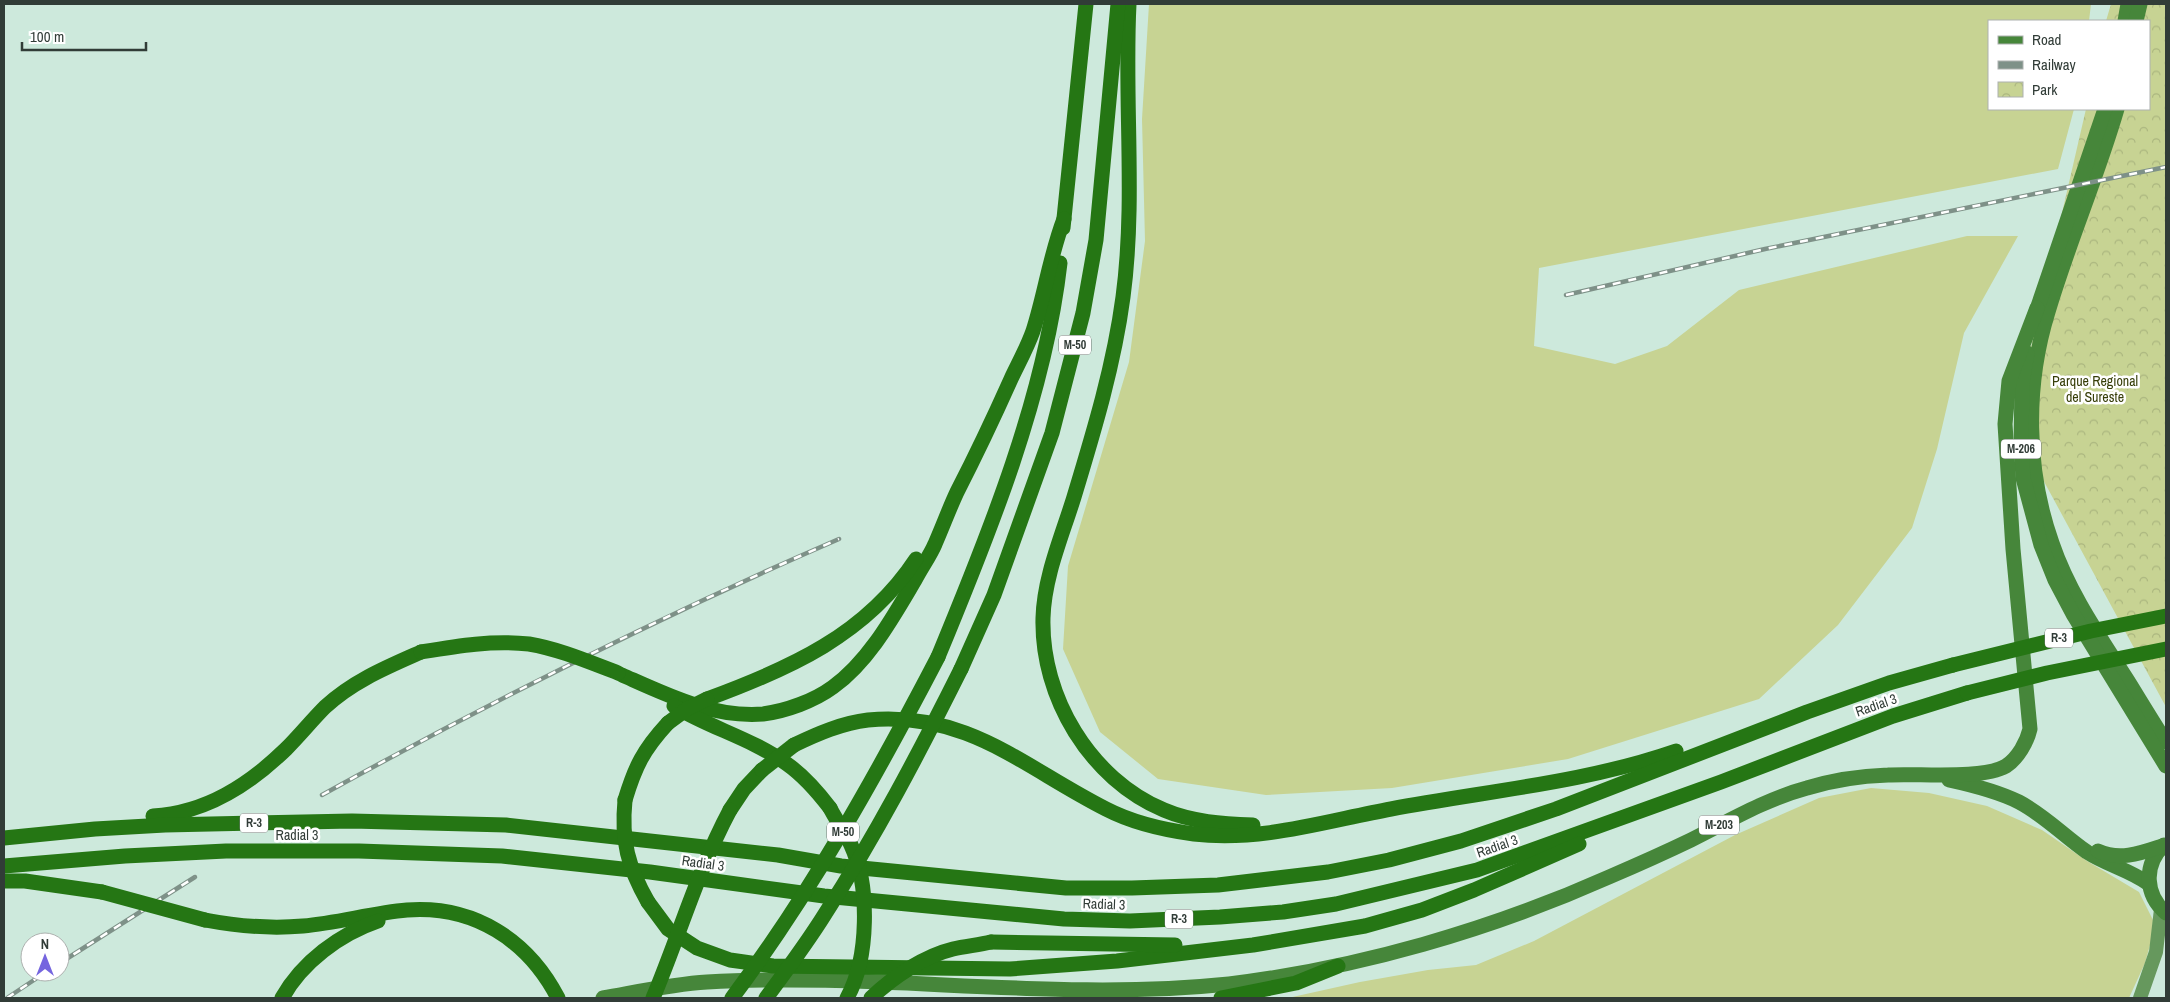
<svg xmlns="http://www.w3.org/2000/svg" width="2170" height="1002" viewBox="0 0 2170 1002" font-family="'Archivo Narrow',sans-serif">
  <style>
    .grass { fill: #c7d393 }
    .park { fill: url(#park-crowns) }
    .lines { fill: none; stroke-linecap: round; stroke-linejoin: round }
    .secondary { stroke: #66985d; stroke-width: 14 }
    .primary { stroke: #46863a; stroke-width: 15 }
    .highway { stroke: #257614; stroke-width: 15 }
    .rail-casing { stroke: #7e9188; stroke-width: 4.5 }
    .rail { stroke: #fff; stroke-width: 2.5; stroke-dasharray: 8; stroke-linecap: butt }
    .highway-bridge { stroke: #257614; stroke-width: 15 }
    .labels { text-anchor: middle; stroke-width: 5; stroke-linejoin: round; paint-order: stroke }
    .shield { fill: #fff; stroke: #6f7673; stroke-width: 1 }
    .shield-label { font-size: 12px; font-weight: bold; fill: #313c37 }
    .park-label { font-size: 14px; fill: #373e09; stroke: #fff }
    .street-label { font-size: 14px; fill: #313c37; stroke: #fff }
  </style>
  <defs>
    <pattern id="park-crowns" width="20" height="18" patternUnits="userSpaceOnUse" patternTransform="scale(1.25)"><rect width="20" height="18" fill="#c7d393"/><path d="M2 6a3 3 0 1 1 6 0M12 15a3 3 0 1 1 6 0" fill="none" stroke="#abb67f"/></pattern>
  </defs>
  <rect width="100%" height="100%" fill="#cde9dc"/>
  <g class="grass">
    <polygon points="1149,4 2091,4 2089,21 1989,21 1989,109 2074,109 2058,169 1539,268 1534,346 1615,364 1667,346 1739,290 1967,236 2018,236 1964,333 1937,449 1912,528 1838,625 1759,699 1568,759 1392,788 1266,795 1158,779 1100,732 1063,649 1068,566 1129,362 1145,241 1142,119"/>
    <polygon points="1871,788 1929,793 1987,806 2042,830 2087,861 2139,892 2153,920 2152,938 2145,963 2129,998 1288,998 1360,982 1428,970 1476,965 1534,941 1735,835 1819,798"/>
  </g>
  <polygon class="park" points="2111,4 2166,4 2166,707 2034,463 2022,386 2086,109 2149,109 2149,21 2106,21"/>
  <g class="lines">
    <polyline class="secondary" points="2140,998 2156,952 2161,909"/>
    <g class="primary">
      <polyline points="2125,21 2128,4"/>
      <polyline points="2136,21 2140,4"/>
      <path d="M 2117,109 C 2097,178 2068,244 2048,312 C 2025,386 2026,470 2052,543 C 2069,593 2100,637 2128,681 C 2141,702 2153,722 2166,742"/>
      <polyline points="2034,318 2105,109"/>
      <polyline points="2027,353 2022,384 2021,445 2023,478 2041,545 2055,580 2073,614 2166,766"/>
      <path d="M 1949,780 C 1972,785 1997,791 2019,802 C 2044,815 2064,836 2087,852 C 2107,865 2130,870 2149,884"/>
      <path d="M 2164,845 C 2143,865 2145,895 2166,913"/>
      <path d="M 2098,851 C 2120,861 2141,853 2162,846"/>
      <path d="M 603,998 C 637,992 672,984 707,982 C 881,972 1055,1002 1229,984 C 1359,968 1490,930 1609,877 C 1637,865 1664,853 1691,840 C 1729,821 1766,799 1807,788 C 1833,780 1860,776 1888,775 C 1917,773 1982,780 2006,766 C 2018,758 2027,742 2030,729 L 2013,549 L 2005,424 L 2009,381 L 2037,308"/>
    </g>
    <g class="highway">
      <path d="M 1129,4 C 1124,101 1136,200 1123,297 C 1114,365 1094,431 1074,497 C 1062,536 1044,577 1043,618 C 1041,697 1090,779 1164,810 C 1192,822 1223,824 1253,825"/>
      <polyline points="1063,228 1086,4"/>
      <path d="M 938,657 C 989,534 1045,396 1060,263"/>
      <polyline points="961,669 994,595 1052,433 1083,313 1096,240 1118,4"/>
      <path d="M 622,675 C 667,695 713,718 763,714 C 786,711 814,701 833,687 C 869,661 893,617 915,580 C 921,568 930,556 935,544 C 943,526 949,509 957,492 C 976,455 994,417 1011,379 C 1018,364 1027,348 1033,331 C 1045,294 1050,255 1064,219"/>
      <path d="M 707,699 C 789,669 866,635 916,559"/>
      <path d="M 674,706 C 710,728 753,739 787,764 C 804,776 817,791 830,808"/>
      <path d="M 794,745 C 817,734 842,723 868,720 C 968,711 1023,767 1106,809 C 1133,823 1164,830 1194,834 C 1261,842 1326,821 1391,809 C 1486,791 1584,783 1676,751"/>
      <path d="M 625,800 C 635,767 643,750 668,723"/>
      <polyline points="730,810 744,789 762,770"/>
      <path d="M 153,816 C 206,813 249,785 286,749 C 300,735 312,720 325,707 C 353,681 387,667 421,652"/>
      <polyline points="4,838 95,829 165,825 352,821 506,825 778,855 841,866 1066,888 1132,888 1218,885 1328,872 1389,860 1461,841 1556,809 1807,712 1889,683 1953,665"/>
      <polyline points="4,866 125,856 226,851 359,851 502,856 650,872 824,896 1064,919 1130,921 1220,917 1283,912 1336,904 1477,870 1721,782 1893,716 1967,693"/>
      <polyline points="4,881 25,881 102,892"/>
      <polyline points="648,902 668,929 697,948 730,960 773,966 1010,969 1117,961 1253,945 1365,926 1422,910 1474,890 1579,844"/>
      <path d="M 205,920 C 237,926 269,929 303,926 C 338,923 372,913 407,910 C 474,905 528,940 558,998"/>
      <polyline points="991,942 1175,945"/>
      <path d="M 282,998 C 302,962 340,934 378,921"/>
      <polyline points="1221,998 1296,983 1338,966"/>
    </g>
    <defs>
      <g id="rail">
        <polyline points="1566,295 1765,249 2166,167"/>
        <path d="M 322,795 C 492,701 661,616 839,539"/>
        <polyline points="60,963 195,877"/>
        <polyline points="7,998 46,972"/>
      </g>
    </defs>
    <use href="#rail" class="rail-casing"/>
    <use href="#rail" class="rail"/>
    <g class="highway-bridge">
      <path d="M 421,652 C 457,646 492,640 529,644 C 559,649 589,662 618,673"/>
      <polyline points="1953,665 2091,631 2166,616"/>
      <polyline points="1967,693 2047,673 2166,649"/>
      <polyline points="668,723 687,709 707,699"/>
      <polyline points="762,770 794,745"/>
      <path d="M 625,800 C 621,841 628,867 648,902"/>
      <path d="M 830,808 C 836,820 845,832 851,845 C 870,886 869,958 847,998"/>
      <polyline points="102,892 205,920"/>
      <path d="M 653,998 C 679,936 698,870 730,810"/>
      <path d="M 732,998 C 812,891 876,776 938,657"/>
      <path d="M 766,998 C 786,971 807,943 825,914 C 876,835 919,753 961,669"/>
      <path d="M 871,998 C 893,977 924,956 953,949 C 966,946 979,945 991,942"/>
    </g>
  </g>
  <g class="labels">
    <g class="shield">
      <rect x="1059" y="335.5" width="32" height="19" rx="4"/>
      <rect x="2001" y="439.5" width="40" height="19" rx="4"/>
      <rect x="2045" y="628.5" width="28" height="19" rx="4"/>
      <rect x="240" y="813.5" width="28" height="19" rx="4"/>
      <rect x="1699" y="815.5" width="40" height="19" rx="4"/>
      <rect x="827" y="822.5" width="32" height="19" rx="4"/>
      <rect x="1165" y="909.5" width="28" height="19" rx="4"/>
    </g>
    <g class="shield-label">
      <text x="1075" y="349">M-50</text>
      <text x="2021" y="453">M-206</text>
      <text x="2059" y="642">R-3</text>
      <text x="254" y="827">R-3</text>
      <text x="1719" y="829">M-203</text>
      <text x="843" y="836">M-50</text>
      <text x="1179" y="923">R-3</text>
    </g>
    <g class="park-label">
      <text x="2095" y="386">Parque Regional<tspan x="2095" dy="16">del Sureste</tspan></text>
    </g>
    <g class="street-label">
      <text transform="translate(1876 705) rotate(-19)" y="5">Radial 3</text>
      <text x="297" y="840">Radial 3</text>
      <text transform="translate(1497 846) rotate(-19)" y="5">Radial 3</text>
      <text transform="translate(703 863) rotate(8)" y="5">Radial 3</text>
      <text transform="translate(1104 904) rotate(2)" y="5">Radial 3</text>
    </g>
  </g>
  <rect width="2170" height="1002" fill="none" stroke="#313c37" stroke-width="10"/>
  <rect x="1988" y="20" width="162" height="90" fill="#ffffff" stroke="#adb1af"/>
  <rect x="1998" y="36" width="25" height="8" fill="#46863a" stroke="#adb1af"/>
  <text x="2032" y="45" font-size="15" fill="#313c37">Road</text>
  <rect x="1998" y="61" width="25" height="8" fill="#7e9188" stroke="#adb1af"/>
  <text x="2032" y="70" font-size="15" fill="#313c37">Railway</text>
  <rect x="1998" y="82" width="25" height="15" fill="url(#park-crowns)" stroke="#adb1af"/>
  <text x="2032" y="95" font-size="15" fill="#313c37">Park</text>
  <g transform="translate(45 957)"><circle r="24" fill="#ffffff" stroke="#adb1af"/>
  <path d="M0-4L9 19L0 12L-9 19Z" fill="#7565df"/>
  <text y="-8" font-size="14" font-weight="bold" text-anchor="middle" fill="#313c37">N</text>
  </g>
  <path d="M22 42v8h124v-8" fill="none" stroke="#313c37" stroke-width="2.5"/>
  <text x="30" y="42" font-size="15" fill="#313c37" stroke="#ffffff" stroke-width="4" paint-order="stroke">100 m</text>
</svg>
